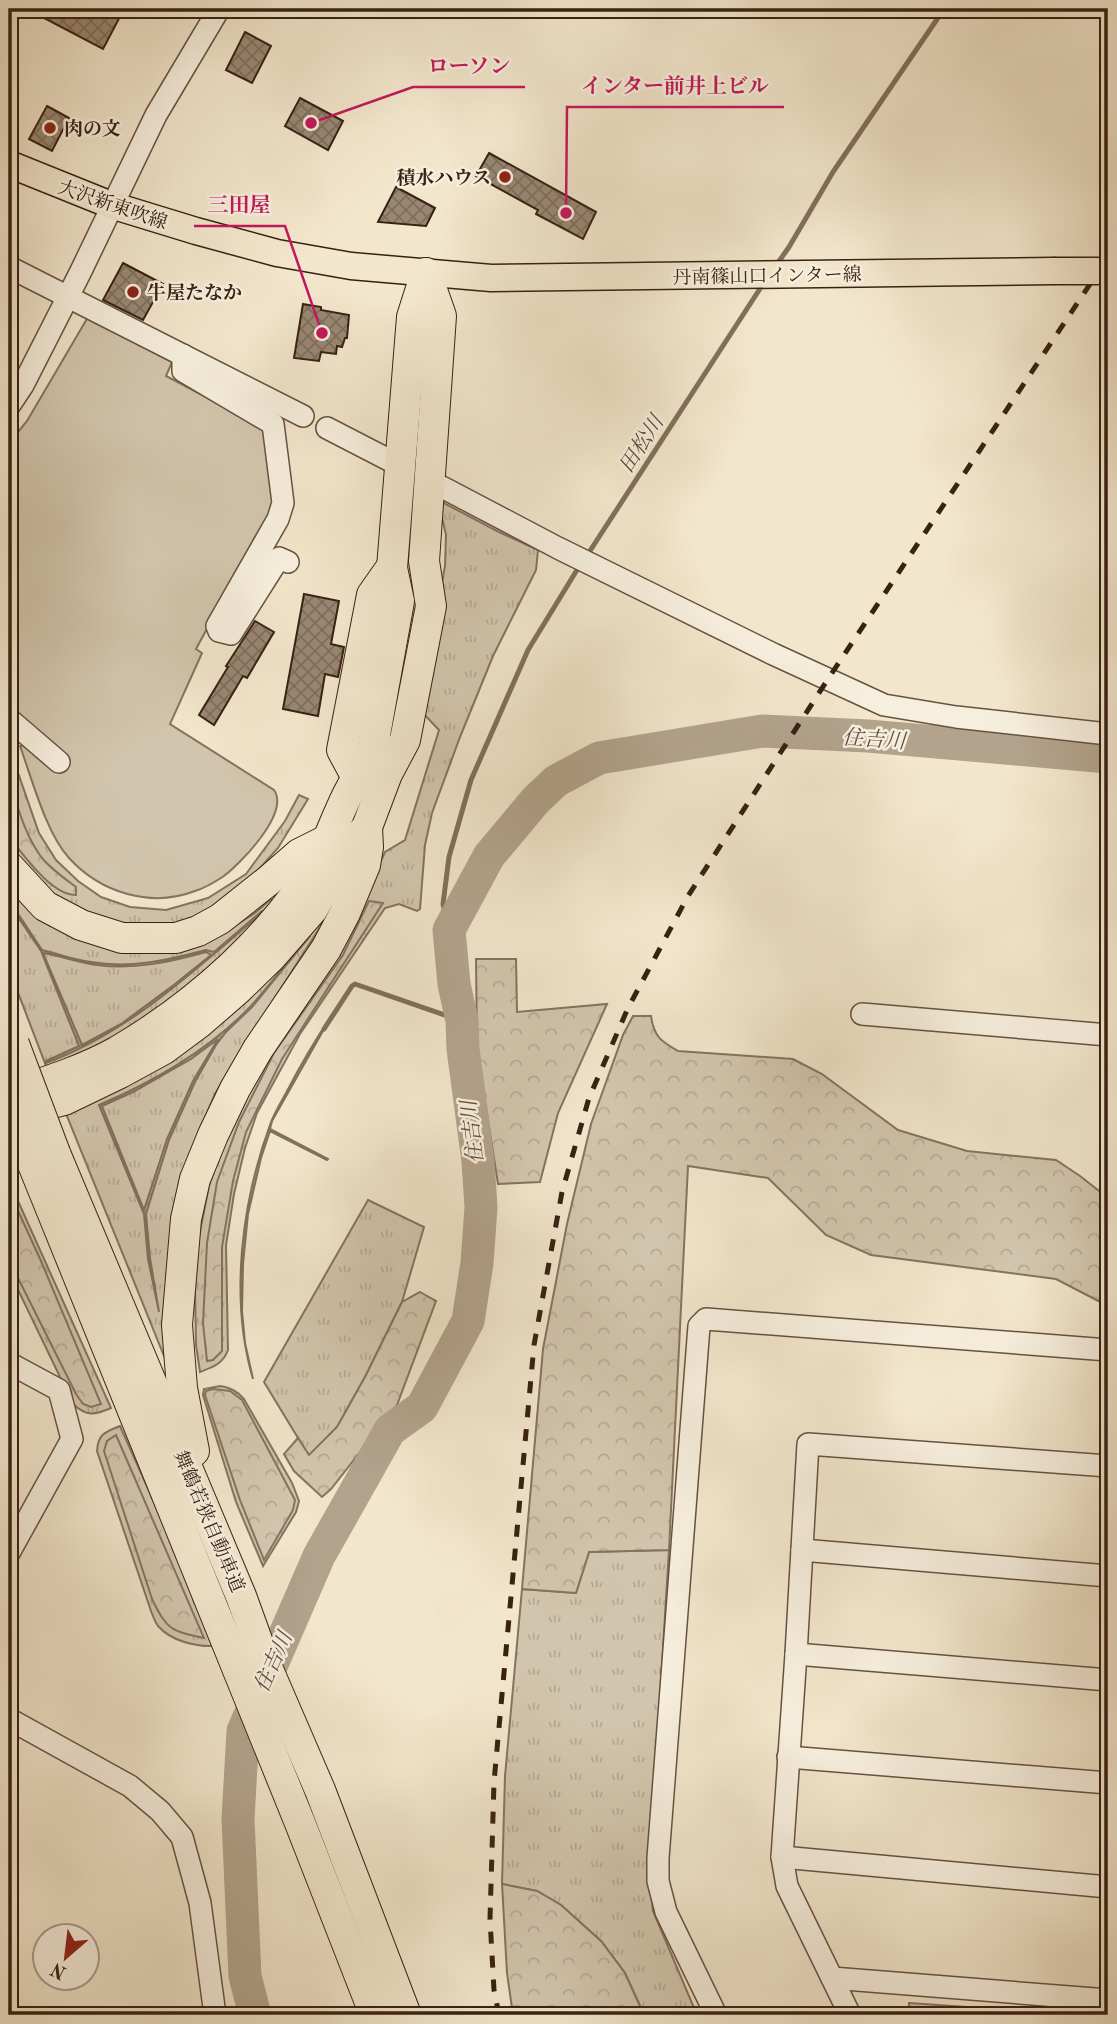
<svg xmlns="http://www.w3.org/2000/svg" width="1117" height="2024" viewBox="0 0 1117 2024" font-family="'Old Standard TT','Noto Serif JP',serif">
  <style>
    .grass { fill: url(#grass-tufts); stroke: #857360; stroke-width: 2 }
    .forest { fill: url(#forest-crowns); stroke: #857360; stroke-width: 2 }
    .green { fill: #d2c5ad; stroke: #857360; stroke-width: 2 }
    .water { fill: url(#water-rules); stroke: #826f5c; stroke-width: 2; fill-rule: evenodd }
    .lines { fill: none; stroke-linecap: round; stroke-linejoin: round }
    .stream { stroke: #826f5c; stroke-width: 5 }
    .river { stroke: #b3a38d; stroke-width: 33 }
    .building { fill: url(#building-cross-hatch); stroke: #382113; stroke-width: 2 }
    .minor-casing { stroke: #665241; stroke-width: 24 }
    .major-casing { stroke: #382113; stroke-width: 29 }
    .highway-casing { stroke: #382113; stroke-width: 32 }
    .minor { stroke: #f7efde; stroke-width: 21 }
    .major { stroke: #f2e6cc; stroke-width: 26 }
    .highway { stroke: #f2e6cc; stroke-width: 30 }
    .rail { stroke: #382113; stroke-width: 5; stroke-dasharray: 12 12; stroke-linecap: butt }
    .major-bridge-casing { stroke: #382113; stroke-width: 29; stroke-linecap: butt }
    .highway-bridge-casing { stroke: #382113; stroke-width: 32; stroke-linecap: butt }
    .major-bridge { stroke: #f2e6cc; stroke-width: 26 }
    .highway-bridge { stroke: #f2e6cc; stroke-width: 30 }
    .poi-dot { fill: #8f2418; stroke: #f7efde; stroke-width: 2.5 }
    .labels { text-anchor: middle; stroke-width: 5; stroke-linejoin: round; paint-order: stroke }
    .poi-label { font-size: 19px; font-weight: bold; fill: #382113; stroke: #f7efde; text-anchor: start }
    .street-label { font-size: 19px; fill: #382113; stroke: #f7efde }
    .water-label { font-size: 21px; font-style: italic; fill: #634e3e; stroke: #f7efde }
    .leader { fill: none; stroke: #c2185b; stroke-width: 2.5 }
    .callout-dot { fill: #c2185b; stroke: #f7efde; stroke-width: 2.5 }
    .callout-label { font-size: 21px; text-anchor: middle; font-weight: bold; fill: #c2185b; stroke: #f7efde; stroke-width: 5; stroke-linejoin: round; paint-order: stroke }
  </style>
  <defs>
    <pattern id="grass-tufts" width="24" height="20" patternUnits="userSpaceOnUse" patternTransform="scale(1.75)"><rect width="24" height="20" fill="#d2c5ad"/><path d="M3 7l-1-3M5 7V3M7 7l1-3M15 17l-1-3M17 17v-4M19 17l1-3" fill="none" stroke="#b5a994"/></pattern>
    <pattern id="forest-crowns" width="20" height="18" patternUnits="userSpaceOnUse" patternTransform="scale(1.75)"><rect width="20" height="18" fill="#d2c5ad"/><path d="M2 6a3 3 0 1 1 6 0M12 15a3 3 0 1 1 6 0" fill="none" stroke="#b5a994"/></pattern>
    <pattern id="water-rules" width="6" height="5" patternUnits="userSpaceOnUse" patternTransform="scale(1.75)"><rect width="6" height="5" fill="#b3a38d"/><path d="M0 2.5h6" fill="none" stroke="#938472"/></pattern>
    <pattern id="building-cross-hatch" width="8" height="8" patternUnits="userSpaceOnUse" patternTransform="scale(1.75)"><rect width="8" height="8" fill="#998773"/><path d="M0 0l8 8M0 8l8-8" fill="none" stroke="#7e6e5d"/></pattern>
  </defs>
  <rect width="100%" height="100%" fill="#f2e6cc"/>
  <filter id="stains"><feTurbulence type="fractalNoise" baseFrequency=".00286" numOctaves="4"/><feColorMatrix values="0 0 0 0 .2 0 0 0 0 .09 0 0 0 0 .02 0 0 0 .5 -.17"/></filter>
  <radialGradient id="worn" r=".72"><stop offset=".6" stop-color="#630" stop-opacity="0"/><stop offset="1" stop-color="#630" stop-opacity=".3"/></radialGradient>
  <g class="grass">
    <path d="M 438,500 L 499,532 L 538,550 L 536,570 L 493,656 L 460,737 L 432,813 L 425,845 L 420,909 L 417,911 L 399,904 L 385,908 L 300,1034 L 257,1113 L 245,1148 L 234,1194 L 226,1245 L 228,1350 C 223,1364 213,1367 200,1372 L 196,1345 L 195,1289 L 198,1242 L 209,1186 L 231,1123 L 376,872 L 385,852 L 405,840 L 439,730 L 419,709 L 445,566 L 446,535 Z"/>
    <polygon points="9,747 39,833 56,860 78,881 101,897 130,907 166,910 208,898 246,874 285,821 299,795 308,799 278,848 239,891 200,917 169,927 120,926 66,904 39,883 9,848"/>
    <polygon points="9,885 45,917 222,934 255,913 271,899 275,903 245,939 138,1025 48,1071 9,969"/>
    <polygon points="323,912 328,915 238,1055 215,1094 196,1139 166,1361 65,1111"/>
    <path d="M 9,1181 L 111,1408 C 95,1415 87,1417 73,1404 L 9,1271 Z"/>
    <polygon points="368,1200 424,1227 402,1302 365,1377 337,1427 309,1456 264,1382"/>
    <path d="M 220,1386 C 231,1388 237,1391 244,1399 L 292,1483 L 299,1501 L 296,1512 L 263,1566 L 236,1502 L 203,1395 L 204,1389 Z"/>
    <path d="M 120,1426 L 199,1603 L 215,1646 C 196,1647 171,1641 158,1626 C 155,1622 153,1616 151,1611 L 97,1451 C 98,1434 105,1432 120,1426 Z"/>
    <polygon points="669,1550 649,1877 653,1911 697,2015 644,2015 625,1973 601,1941 561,1905 537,1891 502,1884 505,1776 522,1589 576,1593 589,1552"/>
  </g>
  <g class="forest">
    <path d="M 9,781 C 18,807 25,836 42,858 C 51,869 64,878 76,887 L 76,895 C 51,895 24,855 9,837 Z"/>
    <polygon points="369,901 383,903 282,1059 246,1132 233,1181 222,1247 222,1351 213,1360 207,1361 203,1323 207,1243 217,1182 239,1122 274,1053 343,955"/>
    <polygon points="476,959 516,959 517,1012 607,1004 558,1113 540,1182 498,1184 477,1050"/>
    <path d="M 633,1016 L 651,1016 C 654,1037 661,1041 678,1051 L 793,1059 L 822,1074 L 898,1130 L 967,1151 L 1056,1160 L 1080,1176 L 1103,1194 L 1108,1195 L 1108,1306 L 1056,1279 L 871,1255 L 826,1235 L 768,1178 L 688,1166 L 669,1550 L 589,1552 L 576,1593 L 522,1589 L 543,1349 L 567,1224 L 591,1124 L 623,1035 Z"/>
    <polygon points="9,1191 41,1261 101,1404 91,1407 83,1404 76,1394 9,1260"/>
    <polygon points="420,1292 436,1301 397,1405 331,1489 322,1497 294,1471 284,1454 298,1438 309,1455 337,1427 365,1377 402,1302"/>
    <polygon points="213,1389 230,1391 242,1400 295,1500 293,1510 264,1560 240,1500 205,1395 206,1391"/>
    <path d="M 116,1435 L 204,1638 C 171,1631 167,1630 152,1599 L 104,1451 L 107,1441 Z"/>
    <polygon points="502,1884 537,1891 561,1905 601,1941 625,1973 644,2015 513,2015 507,1973"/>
  </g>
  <g class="green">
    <path d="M 88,317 L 172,362 L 166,376 L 263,427 L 276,505 L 222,601 L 196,649 L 202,653 L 170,724 L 274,790 C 290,813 241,863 224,876 C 215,882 205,888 195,891 C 151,908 101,893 69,858 C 46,833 32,779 20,746 L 25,745 L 9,699 L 9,443 L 27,421 Z"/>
    <polygon points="909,2003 1081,2015 909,2015"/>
  </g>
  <g class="water">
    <path d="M 9,900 L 42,950 C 58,954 74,960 91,962 C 130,969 168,960 206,950 L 214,952 L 262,911 L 263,912 C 196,969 130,1032 46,1063 L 46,1061 L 79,1046 L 41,951 L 9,904 ZM 206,952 L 211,955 L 175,984 L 121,1024 L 82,1045 L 43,953 C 61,956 79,963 97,965 C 134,970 170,962 206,952 Z"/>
    <path d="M 309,935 L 310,936 L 252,1007 L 226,1032 L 216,1045 L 195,1082 L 169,1140 L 146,1214 L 150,1258 L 159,1312 L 148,1259 L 144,1214 L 99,1105 C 155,1081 209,1050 251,1006 C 271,984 290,958 309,935 ZM 218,1039 L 193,1081 L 167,1139 L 144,1210 L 102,1106 L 133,1092 L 191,1059 Z"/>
    <path d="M 332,1015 L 272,1121 L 270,1129 L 328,1159 L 327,1160 L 270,1131 L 261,1158 L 248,1214 L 243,1264 L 242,1311 L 245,1343 L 253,1379 C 229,1298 242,1200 271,1122 C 275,1112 281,1102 286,1093 C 300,1066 315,1040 332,1015 Z"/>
  </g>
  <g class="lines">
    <g class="stream">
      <polyline points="775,267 789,247 833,172 944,9"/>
      <polyline points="586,557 763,284"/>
      <polyline points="449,930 443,904 449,857 471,780 528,650 580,565"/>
      <polyline points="324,1029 352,986 355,984 462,1021"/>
    </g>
    <polyline class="river" points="255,2015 245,1976 238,1819 243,1731 319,1556 390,1430 422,1407 468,1321 477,1263 481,1207 478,1161 463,1049 462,1021 454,984 449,930 489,856 535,801 556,781 599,758 762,731 868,736 1108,757"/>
  </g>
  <g class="building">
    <polygon points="27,9 124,9 103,49"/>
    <polygon points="245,32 271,46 252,83 226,70"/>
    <polygon points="300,98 343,121 328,150 285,126"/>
    <polygon points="47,106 69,118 52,151 29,139"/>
    <polygon points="489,153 596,212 583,239 536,214 538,210 476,176"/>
    <polygon points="396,187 435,208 426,226 378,222"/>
    <polygon points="123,263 163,284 143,320 103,300"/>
    <polygon points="303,304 321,307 321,310 349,315 347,338 345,338 342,347 337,346 336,354 321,352 319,361 294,358"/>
    <polygon points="304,594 339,601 331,644 344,647 338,677 325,674 318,716 283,709"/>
    <polygon points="255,621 274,632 247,678 243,676 214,725 199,715 228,667 226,666"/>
  </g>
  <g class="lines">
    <defs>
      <g id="minor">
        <polyline points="9,267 303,416"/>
        <polyline points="183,355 183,371 273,424 283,503 278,519 217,626 219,631 231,634 279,558 288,562"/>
        <polyline points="9,406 23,385 80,273 156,115 219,9"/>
        <polyline points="327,428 389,460"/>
        <polyline points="442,487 558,548 773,654 884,705 956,717 1108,734"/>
        <polyline points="9,719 59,762"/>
        <polyline points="862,1014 1108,1035"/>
        <polyline points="9,1363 59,1390 72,1439 9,1553"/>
        <polyline points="802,1550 1108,1576"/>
        <polyline points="796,1654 1108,1680"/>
        <polyline points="9,1719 130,1786 160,1811 182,1837 200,1903 215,2015"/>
        <polyline points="788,1757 1108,1783"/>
        <polyline points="782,1857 1108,1887"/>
        <polyline points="832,1978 1108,2000"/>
        <polyline points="716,2015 666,1912 658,1881 658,1858 699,1326 706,1319 1108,1350"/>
        <polyline points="850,2015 787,1886 782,1857 796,1654 808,1444 1108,1466"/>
      </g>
      <polyline id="major" points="9,164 111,205 196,231 277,253 351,266 491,278 1053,271"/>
      <g id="highway">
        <polyline points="387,587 392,568 412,317 426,273"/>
        <polyline points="356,776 342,750 372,595 391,568"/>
        <polyline points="9,867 45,906 81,925 122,938 176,938 198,931 220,919 268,881 299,854 327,840"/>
        <path d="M 9,1094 C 46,1082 84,1070 118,1051 C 196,1005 276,935 321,856 C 324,850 326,843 329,837 C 341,808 352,781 371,757 L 399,601 L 392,568"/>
        <polyline points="14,1113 64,1100 120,1073 164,1049 199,1023 237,990 272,956 312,910 347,851 367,827 387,774 405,740 431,606 424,561 441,316 426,273"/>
        <polyline points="55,1153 241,1596 266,1665 320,1790 406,2015"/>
        <polyline points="30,1157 300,1823 375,2015"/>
        <polyline points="194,1451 182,1388 177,1325 186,1219 195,1179 213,1135 235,1089 258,1049 326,949 345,913 365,865 368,847 367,827"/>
      </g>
    </defs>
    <use href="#minor" class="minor-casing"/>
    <use href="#major" class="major-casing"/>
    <use href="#highway" class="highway-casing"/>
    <use href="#minor" class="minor"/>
    <use href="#major" class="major"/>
    <use href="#highway" class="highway"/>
    <polyline class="rail" points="499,2015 494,1990 490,1919 494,1782 534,1345 562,1192 589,1098 628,1008 688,896 828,679 1108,257"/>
    <defs>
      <polyline id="major-bridge" points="1053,271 1108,271"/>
      <g id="highway-bridge">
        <polyline points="14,1044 55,1153"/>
        <polyline points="9,1102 30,1157"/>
      </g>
    </defs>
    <use href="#major-bridge" class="major-bridge-casing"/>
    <use href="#highway-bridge" class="highway-bridge-casing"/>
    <use href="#major-bridge" class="major-bridge"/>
    <use href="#highway-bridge" class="highway-bridge"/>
  </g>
  <g class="poi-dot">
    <circle cx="50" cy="128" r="7"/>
    <circle cx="505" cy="177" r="7"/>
    <circle cx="133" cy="292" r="7"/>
  </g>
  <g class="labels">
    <g class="poi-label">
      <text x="64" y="135">肉の文</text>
      <text x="491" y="184" text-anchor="end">積水ハウス</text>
      <text x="147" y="299">牛屋たなか</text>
    </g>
    <g class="street-label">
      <text transform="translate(113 204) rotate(19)" y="7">大沢新東吹線</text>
      <text transform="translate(767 275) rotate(-1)" y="7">丹南篠山口インター線</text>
      <text transform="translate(210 1521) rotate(67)" y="7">舞鶴若狭自動車道</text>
    </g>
    <g class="water-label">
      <text transform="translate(641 444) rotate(-57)" y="7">田松川</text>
      <text transform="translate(874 739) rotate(4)" y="7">住吉川</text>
      <text transform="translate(472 1132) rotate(-97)" y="7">住吉川</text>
      <text transform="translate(273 1662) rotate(-66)" y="7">住吉川</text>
    </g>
  </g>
  <path class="leader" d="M311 123L413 87H525M566 213L567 107H784M322 333L285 226H194"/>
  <g class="callout-dot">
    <circle cx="311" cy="123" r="7"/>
    <circle cx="566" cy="213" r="7"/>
    <circle cx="322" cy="333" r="7"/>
  </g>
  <g class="callout-label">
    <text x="469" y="73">ローソン</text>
    <text x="675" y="93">インター前井上ビル</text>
    <text x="239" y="212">三田屋</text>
  </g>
  <rect width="1117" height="2024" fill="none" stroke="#f2e6cc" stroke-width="35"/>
  <rect x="10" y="10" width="1096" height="2003" fill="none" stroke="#382113" stroke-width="3.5"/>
  <rect x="18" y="18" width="1082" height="1989" fill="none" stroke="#382113" stroke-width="2"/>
  <g transform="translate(66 1957) rotate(208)"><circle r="33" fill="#f7efde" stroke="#ab9d8d" stroke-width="2"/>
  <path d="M0-5L12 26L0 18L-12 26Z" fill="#8f2418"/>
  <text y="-10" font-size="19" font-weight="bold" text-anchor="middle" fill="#382113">N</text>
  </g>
  <rect width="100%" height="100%" filter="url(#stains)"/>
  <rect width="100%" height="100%" fill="url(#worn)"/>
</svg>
